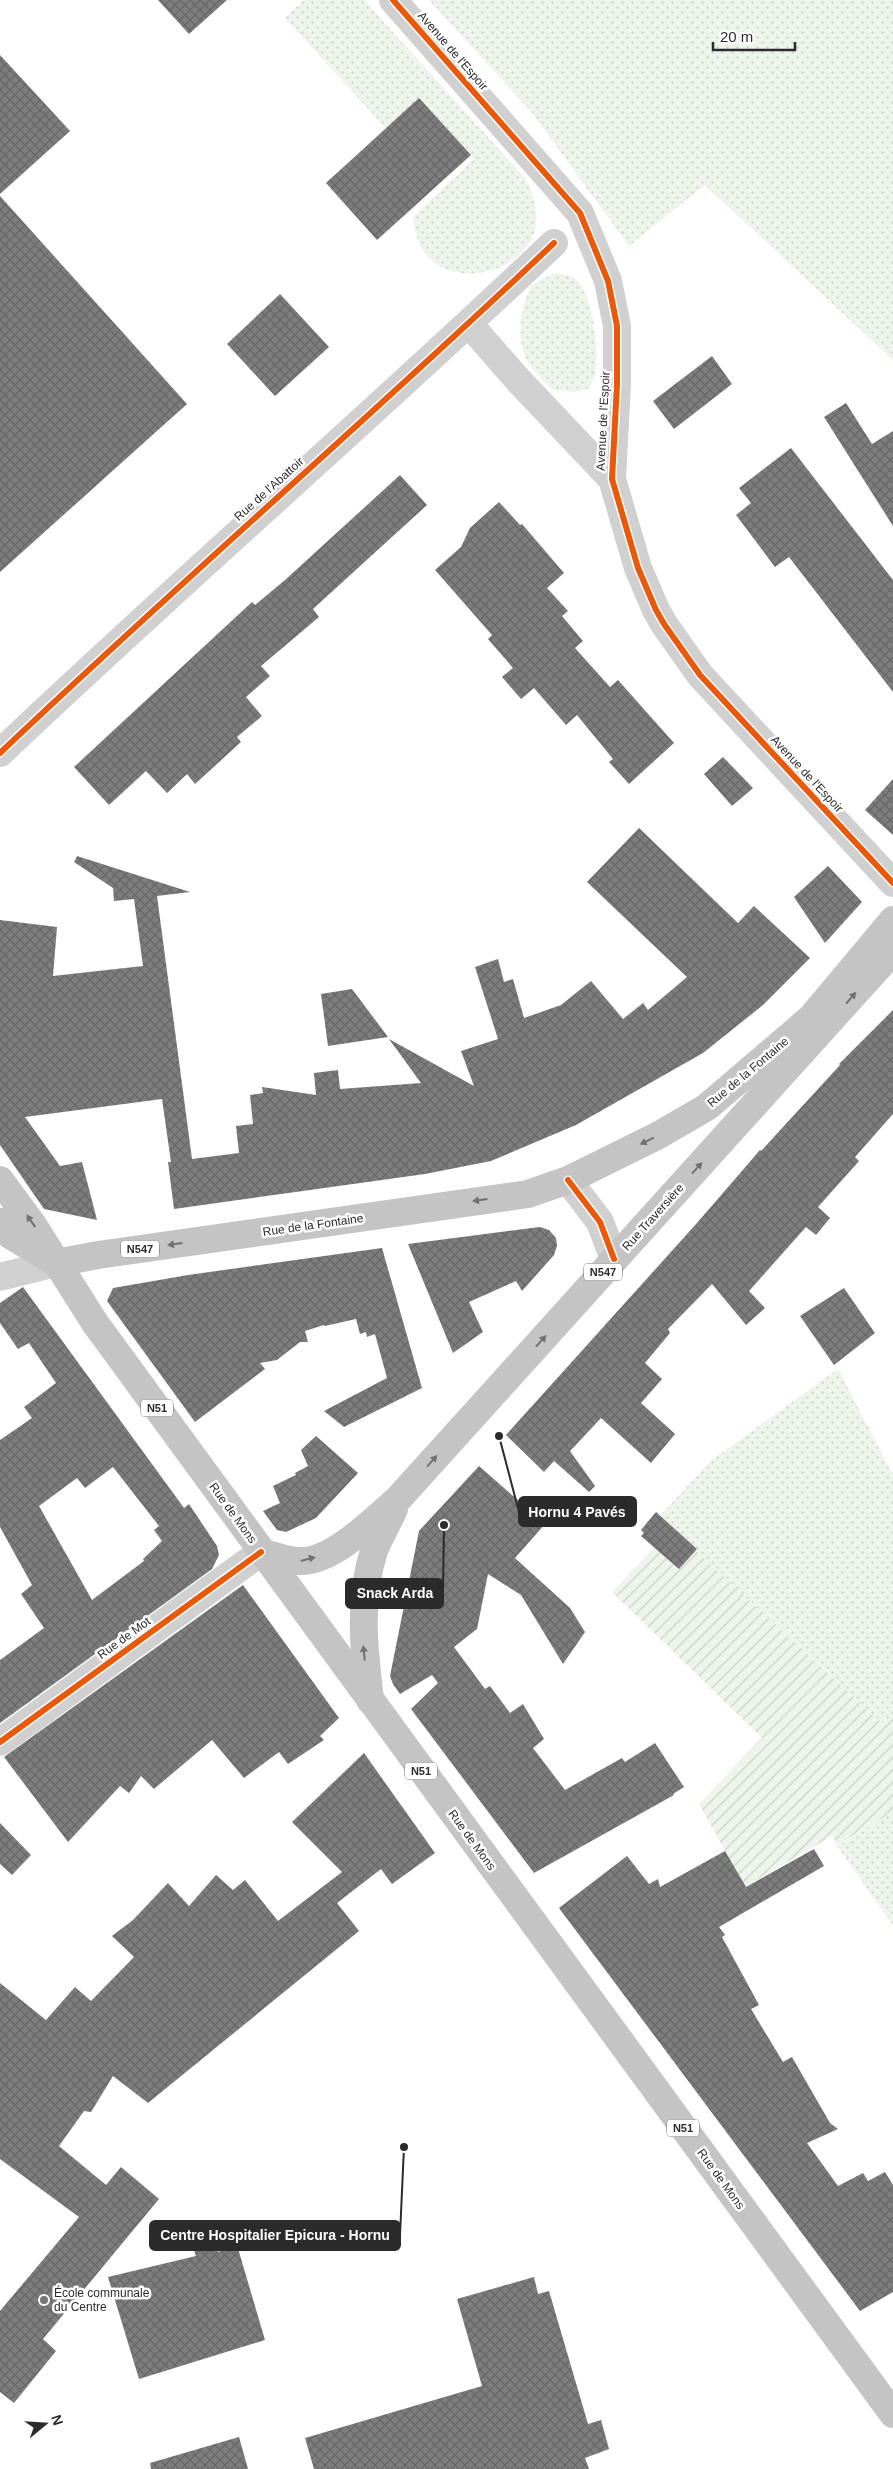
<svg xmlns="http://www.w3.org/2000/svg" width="893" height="2469" viewBox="0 0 893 2469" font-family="Helvetica,sans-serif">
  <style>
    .grass { fill: url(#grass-dots) }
    .garden { fill: url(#garden-furrows) }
    .building { fill: url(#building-cross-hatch); fill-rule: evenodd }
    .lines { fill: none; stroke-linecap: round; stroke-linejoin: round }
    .minor { stroke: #d0d0d0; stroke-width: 28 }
    .tertiary { stroke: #d0d0d0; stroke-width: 28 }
    .primary { stroke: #c4c4c4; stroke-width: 28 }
    .cycleway-casing { stroke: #fff; stroke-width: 9 }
    .cycleway { stroke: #e8590c; stroke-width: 6 }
    .oneway { fill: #707070 }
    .poi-dot { fill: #757575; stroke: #fff; stroke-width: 2 }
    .labels { text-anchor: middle; stroke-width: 5; stroke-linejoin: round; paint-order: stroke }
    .shield { fill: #fff; stroke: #6b6b6b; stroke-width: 1 }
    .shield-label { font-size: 11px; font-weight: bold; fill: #2b2b2b }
    .street-label { font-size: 12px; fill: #2b2b2b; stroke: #fff }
    .poi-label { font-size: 12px; fill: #2b2b2b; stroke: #fff; text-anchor: start }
    .leader { fill: none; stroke: #2b2b2b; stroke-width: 2 }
    .callout-dot { fill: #2b2b2b; stroke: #fff; stroke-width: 2 }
    .callout { fill: #2b2b2b; stroke: #2b2b2b; stroke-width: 2 }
    .callout-label { font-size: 14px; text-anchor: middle; font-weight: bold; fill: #fff }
  </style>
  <defs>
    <pattern id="grass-dots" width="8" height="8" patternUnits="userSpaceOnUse" patternTransform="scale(1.25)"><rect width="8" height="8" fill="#edf4e9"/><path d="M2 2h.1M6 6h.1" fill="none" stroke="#cbd1c8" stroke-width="1.8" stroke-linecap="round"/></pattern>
    <pattern id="garden-furrows" width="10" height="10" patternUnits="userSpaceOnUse" patternTransform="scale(1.25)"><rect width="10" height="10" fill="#edf4e9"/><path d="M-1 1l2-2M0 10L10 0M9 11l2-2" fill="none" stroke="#cbd1c8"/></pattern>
    <pattern id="building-cross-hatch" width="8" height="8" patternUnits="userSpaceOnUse" patternTransform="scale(1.25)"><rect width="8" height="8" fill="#7d7d7d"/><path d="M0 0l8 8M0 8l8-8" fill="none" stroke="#676767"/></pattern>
  </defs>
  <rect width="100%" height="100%" fill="#fff"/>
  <g class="grass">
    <path d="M 304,0 L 364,0 L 525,178 C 534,195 540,214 534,233 C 521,272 459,287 430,259 C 418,248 415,232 413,217 L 474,159 L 423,105 L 392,135 L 285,18 Z"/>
    <polygon points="429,0 893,0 893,360 705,185 629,246 533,114"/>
    <path d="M 553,274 C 563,274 571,274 578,281 C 594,299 599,353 595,375 C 594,380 590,384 588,389 L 575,392 L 553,390 C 546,382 535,373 529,364 C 514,338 521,311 531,285 Z"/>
    <polygon points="838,1369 893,1475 893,1717 882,1723 659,1517 712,1460"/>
    <polygon points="893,1812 893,1925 837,1846"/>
  </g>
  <polygon class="garden" points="672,1529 882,1723 893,1717 893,1812 837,1845 832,1836 745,1887 699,1804 762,1738 612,1592"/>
  <g class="building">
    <polygon points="158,0 227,0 189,34"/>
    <polygon points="0,55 70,131 0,194"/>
    <polygon points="419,98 471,155 377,240 326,183"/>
    <polygon points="0,196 187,404 0,572"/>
    <polygon points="280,294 329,347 275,396 227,344"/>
    <polygon points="712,356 732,384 674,429 653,401"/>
    <polygon points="846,403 872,444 893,431 893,526 824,417"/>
    <polygon points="791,448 893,580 893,692 789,557 775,567 736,515 751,503 739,488"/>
    <polygon points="400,475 427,505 313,609 319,617 261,666 270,676 246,697 262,716 237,737 241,742 195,784 187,774 167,793 146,771 109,805 74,767 252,602 255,605 285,580"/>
    <polygon points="499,502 520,525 522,524 564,573 547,588 568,611 562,616 583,641 575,648 610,687 618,680 674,743 629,784 609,762 613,759 577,715 566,725 534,688 521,699 502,677 513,668 488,639 492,635 435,570 461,547 470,528"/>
    <polygon points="723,757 753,788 732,806 704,774"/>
    <polygon points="893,779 893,835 865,810"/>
    <polygon points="639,828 738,923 754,906 810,958 763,1005 703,1053 576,1125 491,1161 425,1174 174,1209 168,1162 171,1162 162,1099 25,1117 60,1166 82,1162 97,1220 44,1209 0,1145 0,920 57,927 53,976 143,966 134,899 114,901 113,888 74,862 77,856 190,892 157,896 192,1159 239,1153 236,1126 253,1124 250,1095 263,1093 262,1087 316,1095 314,1073 338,1070 340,1089 421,1083 389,1039 474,1086 461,1051 498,1039 475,967 498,959 504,982 513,979 524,1018 561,1005 591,981 623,1019 643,1003 648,1010 687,977 587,882"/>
    <polygon points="828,866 862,902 825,943 794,897"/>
    <polygon points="352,989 388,1037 328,1046 321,994"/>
    <polygon points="893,1010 893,1114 855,1157 859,1161 818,1207 830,1218 816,1235 806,1227 749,1291 765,1308 746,1325 712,1284 668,1329 670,1333 645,1363 662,1379 641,1403 675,1434 651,1463 601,1418 570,1451 595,1486 589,1492 554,1461 544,1472 506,1435 697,1223 760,1150 761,1151 840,1065 839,1064"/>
    <polygon points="540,1227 549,1230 556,1238 557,1246 554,1255 522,1291 516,1281 469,1302 483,1332 453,1353 408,1244"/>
    <polygon points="382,1248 422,1388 344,1427 324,1411 387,1378 375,1334 367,1337 366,1332 360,1334 356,1319 325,1326 324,1325 305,1331 308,1342 300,1342 277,1360 260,1363 265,1369 195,1422 107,1301 113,1288 188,1275"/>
    <path d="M 23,1287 L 184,1508 L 189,1504 L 217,1546 L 219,1555 L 212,1569 L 0,1723 L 0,1660 L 44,1628 L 21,1594 L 32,1585 L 0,1527 L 0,1440 L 32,1418 L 24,1407 L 56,1383 L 29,1343 L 18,1349 L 0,1323 L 0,1303 ZM 113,1467 L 159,1526 L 154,1530 L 162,1541 L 143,1559 L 144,1561 L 92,1600 L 39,1506 L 77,1478 L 85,1488 Z"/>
    <polygon points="844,1288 875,1333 834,1365 800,1316"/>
    <polygon points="316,1436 358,1473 316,1518 286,1532 277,1530 263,1511 280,1503 273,1486 296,1475 295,1473 308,1466 301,1450"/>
    <polygon points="479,1466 545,1524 515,1558 570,1608 585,1632 563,1664 521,1595 488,1574 477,1629 454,1647 485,1689 490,1686 510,1713 523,1704 544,1739 533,1748 565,1790 622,1758 625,1762 655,1743 684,1787 673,1794 674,1795 534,1873 411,1709 438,1683 432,1675 400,1694 393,1684 390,1676 419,1531"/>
    <polygon points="656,1512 697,1549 679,1569 641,1536 644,1533 641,1530"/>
    <polygon points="243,1585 339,1718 320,1736 324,1740 288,1764 279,1752 244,1778 212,1740 154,1789 141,1776 129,1793 120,1786 68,1842 4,1757"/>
    <polygon points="364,1753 435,1853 392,1884 381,1869 337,1903 359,1931 148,2103 113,2076 91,2112 84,2111 59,2146 106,2185 121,2167 159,2199 43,2339 56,2351 14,2403 0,2392 0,2311 79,2217 0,2159 0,1983 46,2020 75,1987 91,2001 134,1957 112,1936 133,1920 168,1883 189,1906 216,1875 233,1890 245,1880 278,1921 342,1872 292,1822"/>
    <polygon points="0,1823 31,1855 12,1875 0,1864"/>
    <polygon points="814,1849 824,1866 719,1927 725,1935 722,1937 759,2005 751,2009 783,2062 792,2057 830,2123 838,2129 807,2143 838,2186 863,2173 868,2181 885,2172 893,2185 893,2292 860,2311 559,1908 627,1856 649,1884 658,1879 660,1887 725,1851 746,1887"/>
    <polygon points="211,2234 218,2252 237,2245 265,2340 139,2379 108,2277 196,2256 191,2242"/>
    <polygon points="534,2277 538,2294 549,2291 588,2424 601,2420 609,2449 585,2458 589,2469 314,2469 305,2438 482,2386 457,2299"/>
    <polygon points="239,2437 248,2469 151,2469 150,2463"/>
  </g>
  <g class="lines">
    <g class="minor">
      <polyline points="469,324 519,381 612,479"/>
      <path d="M 0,753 C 182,580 372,416 554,243"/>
      <polyline points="568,1180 600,1222 614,1259"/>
      <polyline points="0,1742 261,1552"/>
    </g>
    <g class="tertiary">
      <polyline points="393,0 580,213 608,281 617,326 617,384 612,479 638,568 656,610 664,624 700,675 893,883"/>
      <polyline points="0,1277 56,1263"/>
    </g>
    <g class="primary">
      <polyline points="0,1180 33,1225 95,1323 893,2414"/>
      <polyline points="0,1222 10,1235 53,1261"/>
      <polyline points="56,1263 98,1255 528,1194 568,1180 659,1135 707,1107 811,1018 893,920"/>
      <path d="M 261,1552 C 273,1555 286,1561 299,1561 C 332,1563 376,1518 399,1498 L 893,951"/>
      <path d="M 370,1700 C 364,1650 358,1600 374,1551 C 379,1537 388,1523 394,1509"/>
    </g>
    <defs>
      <g id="cycleway">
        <polyline points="393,0 580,213 608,281 617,326 617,384 612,479 638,568 656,610 664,624 700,675 893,883"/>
        <path d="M 0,753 C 182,580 372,416 554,243"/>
        <polyline points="568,1180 600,1222 614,1259"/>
        <polyline points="0,1742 261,1552"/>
      </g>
    </defs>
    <use href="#cycleway" class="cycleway-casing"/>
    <use href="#cycleway" class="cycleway"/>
  </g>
  <defs><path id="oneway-solid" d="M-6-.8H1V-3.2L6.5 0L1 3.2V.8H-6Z" transform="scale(1.25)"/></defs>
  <g class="oneway">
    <use href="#oneway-solid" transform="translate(851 998) rotate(-49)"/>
    <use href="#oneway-solid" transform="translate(647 1141) rotate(154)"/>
    <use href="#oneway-solid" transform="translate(697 1168) rotate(-48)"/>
    <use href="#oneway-solid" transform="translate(480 1200) rotate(172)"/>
    <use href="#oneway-solid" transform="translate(31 1221) rotate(-125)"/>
    <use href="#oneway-solid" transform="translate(175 1244) rotate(172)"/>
    <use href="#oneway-solid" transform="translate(541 1341) rotate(-48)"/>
    <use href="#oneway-solid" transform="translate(432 1461) rotate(-48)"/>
    <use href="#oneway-solid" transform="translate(308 1559) rotate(-15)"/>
    <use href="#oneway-solid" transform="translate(364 1653) rotate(-96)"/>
  </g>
  <circle class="poi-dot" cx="44" cy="2300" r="5"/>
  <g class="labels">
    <g class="shield">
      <rect x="121" y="1240.5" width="38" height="17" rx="4"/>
      <rect x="584" y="1263.5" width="38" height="17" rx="4"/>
      <rect x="141" y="1399.5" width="32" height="17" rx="4"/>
      <rect x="405" y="1762.5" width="32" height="17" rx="4"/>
      <rect x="667" y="2119.5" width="32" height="17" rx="4"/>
    </g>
    <g class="shield-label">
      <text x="140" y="1253">N547</text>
      <text x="603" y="1276">N547</text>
      <text x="157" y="1412">N51</text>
      <text x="421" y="1775">N51</text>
      <text x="683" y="2132">N51</text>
    </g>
    <g class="street-label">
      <text transform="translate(453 51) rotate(49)" y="4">Avenue de l'Espoir</text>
      <text transform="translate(603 421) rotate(-87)" y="4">Avenue de l'Espoir</text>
      <text transform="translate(269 489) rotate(-42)" y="4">Rue de l'Abattoir</text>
      <text transform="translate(807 774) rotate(47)" y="4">Avenue de l'Espoir</text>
      <text transform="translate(748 1072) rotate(-40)" y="4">Rue de la Fontaine</text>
      <text transform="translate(653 1217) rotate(-48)" y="4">Rue Traversière</text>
      <text transform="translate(313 1225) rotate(-8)" y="4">Rue de la Fontaine</text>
      <text transform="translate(233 1513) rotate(54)" y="4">Rue de Mons</text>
      <text transform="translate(124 1638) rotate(-36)" y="4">Rue de Mot</text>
      <text transform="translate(472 1840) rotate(54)" y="4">Rue de Mons</text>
      <text transform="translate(721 2179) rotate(54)" y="4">Rue de Mons</text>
    </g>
    <g class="poi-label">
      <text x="54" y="2297">École communale<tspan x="54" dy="14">du Centre</tspan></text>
    </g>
  </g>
  <path class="leader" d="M499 1436L519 1512M444 1525L443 1593M404 2147L400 2235"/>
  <g class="callout-dot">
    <circle cx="499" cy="1436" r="5"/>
    <circle cx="444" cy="1525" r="5"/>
    <circle cx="404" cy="2147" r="5"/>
  </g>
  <g class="callout">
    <rect x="519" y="1497" width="117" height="29" rx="5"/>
    <rect x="346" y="1579" width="97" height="29" rx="5"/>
    <rect x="150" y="2221" width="250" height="29" rx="5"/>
  </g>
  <g class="callout-label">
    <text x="577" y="1517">Hornu 4 Pavés</text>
    <text x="395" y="1598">Snack Arda</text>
    <text x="275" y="2240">Centre Hospitalier Epicura - Hornu</text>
  </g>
  <g transform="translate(45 2424) rotate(72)" stroke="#ffffff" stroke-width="4" paint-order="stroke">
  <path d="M0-4L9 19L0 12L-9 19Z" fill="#2b2b2b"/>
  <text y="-8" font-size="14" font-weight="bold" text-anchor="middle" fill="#2b2b2b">N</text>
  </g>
  <path d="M713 42v8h82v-8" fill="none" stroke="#2b2b2b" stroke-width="2.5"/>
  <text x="720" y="42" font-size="15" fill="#2b2b2b" stroke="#ffffff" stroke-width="4" paint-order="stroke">20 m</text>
</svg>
